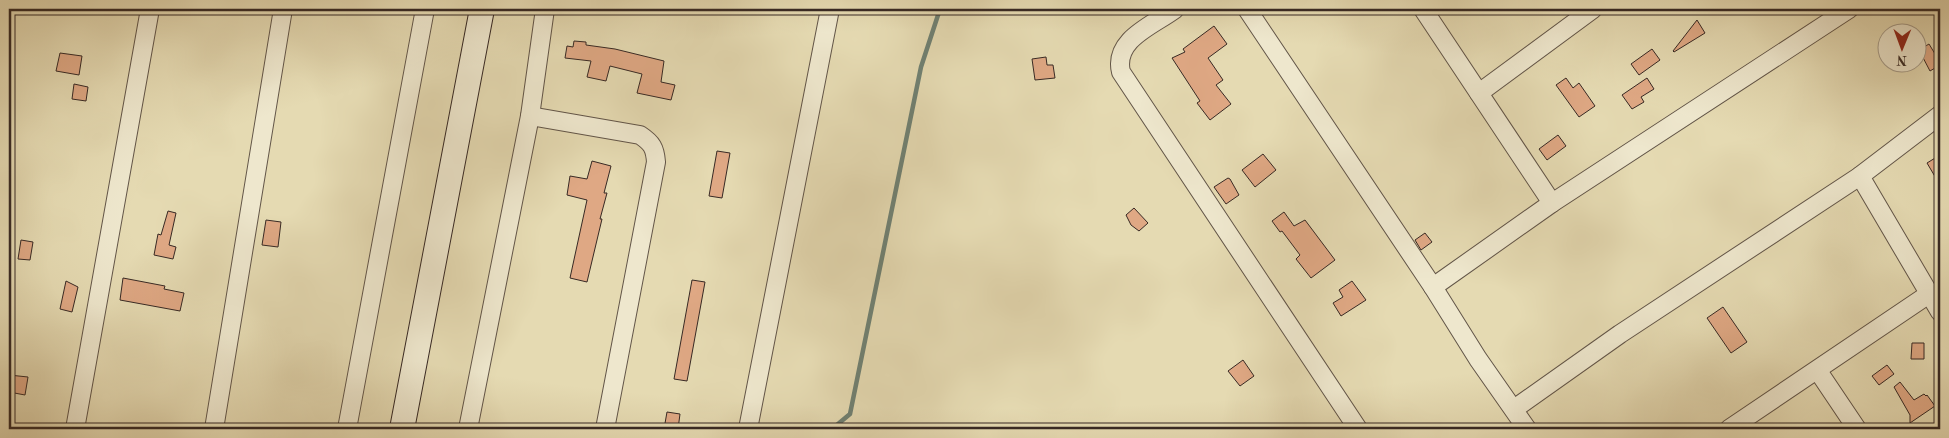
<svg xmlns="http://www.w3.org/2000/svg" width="1949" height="438" viewBox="0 0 1949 438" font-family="'Old Standard TT',serif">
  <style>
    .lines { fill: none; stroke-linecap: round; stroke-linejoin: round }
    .stream { stroke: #708173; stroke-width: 4.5 }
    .building { fill: #dfa884; stroke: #372924 }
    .street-casing { stroke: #625548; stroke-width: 20 }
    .secondary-casing { stroke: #372924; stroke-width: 26 }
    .street { stroke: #eee7cd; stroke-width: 18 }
    .secondary { stroke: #eee7cd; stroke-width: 24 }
  </style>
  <rect width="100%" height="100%" fill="#e5dab2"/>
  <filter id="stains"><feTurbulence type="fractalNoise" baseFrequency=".004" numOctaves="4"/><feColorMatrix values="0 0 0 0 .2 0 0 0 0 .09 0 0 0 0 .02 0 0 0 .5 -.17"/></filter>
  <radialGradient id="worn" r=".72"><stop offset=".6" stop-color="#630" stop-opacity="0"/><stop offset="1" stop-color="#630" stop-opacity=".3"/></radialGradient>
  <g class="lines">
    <polyline class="stream" points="832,429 850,414 921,67 940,9"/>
  </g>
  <g class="building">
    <polygon points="1697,20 1705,33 1674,52 1673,51"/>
    <polygon points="1214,26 1227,44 1208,58 1223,80 1216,85 1231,104 1210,120 1197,103 1200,101 1172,58 1185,52 1183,49"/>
    <polygon points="574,41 586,42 586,45 615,49 664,61 661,82 675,85 671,100 637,93 642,74 610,66 606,81 587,77 591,61 565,58 567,46 573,47"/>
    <polygon points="1929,44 1940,62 1940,65 1930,71 1919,50"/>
    <polygon points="1652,49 1660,60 1639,75 1631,64"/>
    <polygon points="60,53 82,56 79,75 56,71"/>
    <polygon points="1046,57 1047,65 1053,65 1055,78 1035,80 1032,59"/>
    <polygon points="1566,78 1573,88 1579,83 1595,106 1579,117 1556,85"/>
    <polygon points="1647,78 1654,89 1641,97 1644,102 1632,109 1622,95"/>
    <polygon points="74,84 88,87 86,101 72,99"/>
    <polygon points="1558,135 1566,146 1547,160 1539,149"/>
    <polygon points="717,151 730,153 722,198 709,196"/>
    <polygon points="1263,154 1276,170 1255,187 1242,170"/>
    <polygon points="1940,155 1940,185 1927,163"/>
    <polygon points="592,161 611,166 604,193 607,193 600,219 602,219 587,282 570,278 587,200 567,195 570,176 587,179"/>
    <polygon points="1228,178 1230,179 1239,195 1226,204 1214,187"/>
    <polygon points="1134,208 1148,223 1139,231 1131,225 1126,215"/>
    <polygon points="168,211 176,213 169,245 176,247 173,259 154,255 158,234 161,235"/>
    <polygon points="1284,212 1294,226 1305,220 1335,260 1311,278 1296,259 1300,255 1282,231 1280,232 1272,221"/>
    <polygon points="266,220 281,222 278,247 262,245"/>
    <polygon points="1425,233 1432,242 1421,250 1415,240"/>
    <polygon points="21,240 33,242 30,260 18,259"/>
    <polygon points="123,278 165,286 164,289 184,293 180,311 120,300"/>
    <polygon points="692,280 705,282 687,381 674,379"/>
    <polygon points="66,281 78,287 72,312 60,309"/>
    <polygon points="1352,281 1366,300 1341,316 1333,303 1343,297 1339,290"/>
    <polygon points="1723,307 1747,342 1731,353 1707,318"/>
    <polygon points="1912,343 1924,343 1924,359 1911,359"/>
    <polygon points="1243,360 1254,376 1240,386 1228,371"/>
    <polygon points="1887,365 1894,374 1879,385 1872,376"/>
    <polygon points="9,375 28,377 25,395 9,392"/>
    <polygon points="1900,382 1914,400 1924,394 1926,396 1927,395 1935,406 1910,423 1910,415 1894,387"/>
    <polygon points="667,412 680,414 678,429 664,429"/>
  </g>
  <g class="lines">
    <defs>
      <g id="street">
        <path d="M 1175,9 C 1154,25 1113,39 1121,72 L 1358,429"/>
        <polyline points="1247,9 1433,287 1478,359 1527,429"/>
        <polyline points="1423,9 1552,203"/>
        <polyline points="1479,93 1593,9"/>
        <polyline points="1940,115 1860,176 1940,312"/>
        <path d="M 530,116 L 640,135 C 652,143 655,148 656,162 L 605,429"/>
        <polyline points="1433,287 1552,203 1849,9"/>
        <polyline points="1818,371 1857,429"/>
        <polyline points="1514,409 1620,334 1860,176"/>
        <polyline points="75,429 150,9"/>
        <polyline points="214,429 283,9"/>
        <polyline points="347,429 425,9"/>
        <polyline points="468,429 530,116 545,9"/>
        <polyline points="748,429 830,9"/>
        <polyline points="1729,429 1929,294"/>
      </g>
      <polyline id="secondary" points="402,429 482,9"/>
    </defs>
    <use href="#street" class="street-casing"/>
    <use href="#secondary" class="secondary-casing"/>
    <use href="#street" class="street"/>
    <use href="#secondary" class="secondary"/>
  </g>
  <rect width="1949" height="438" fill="none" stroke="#e5dab2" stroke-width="30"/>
  <rect x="10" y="10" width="1929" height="418" fill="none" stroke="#372924" stroke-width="2.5"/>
  <rect x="15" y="15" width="1919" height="408" fill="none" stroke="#372924"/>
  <g transform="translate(1902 48) rotate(181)"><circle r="24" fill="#eee7cd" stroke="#a59b89"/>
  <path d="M0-4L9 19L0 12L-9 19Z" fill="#8f2418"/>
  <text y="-8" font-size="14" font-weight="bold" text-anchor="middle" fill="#372924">N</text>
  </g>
  <rect width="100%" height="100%" filter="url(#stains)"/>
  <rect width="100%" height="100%" fill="url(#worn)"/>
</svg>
